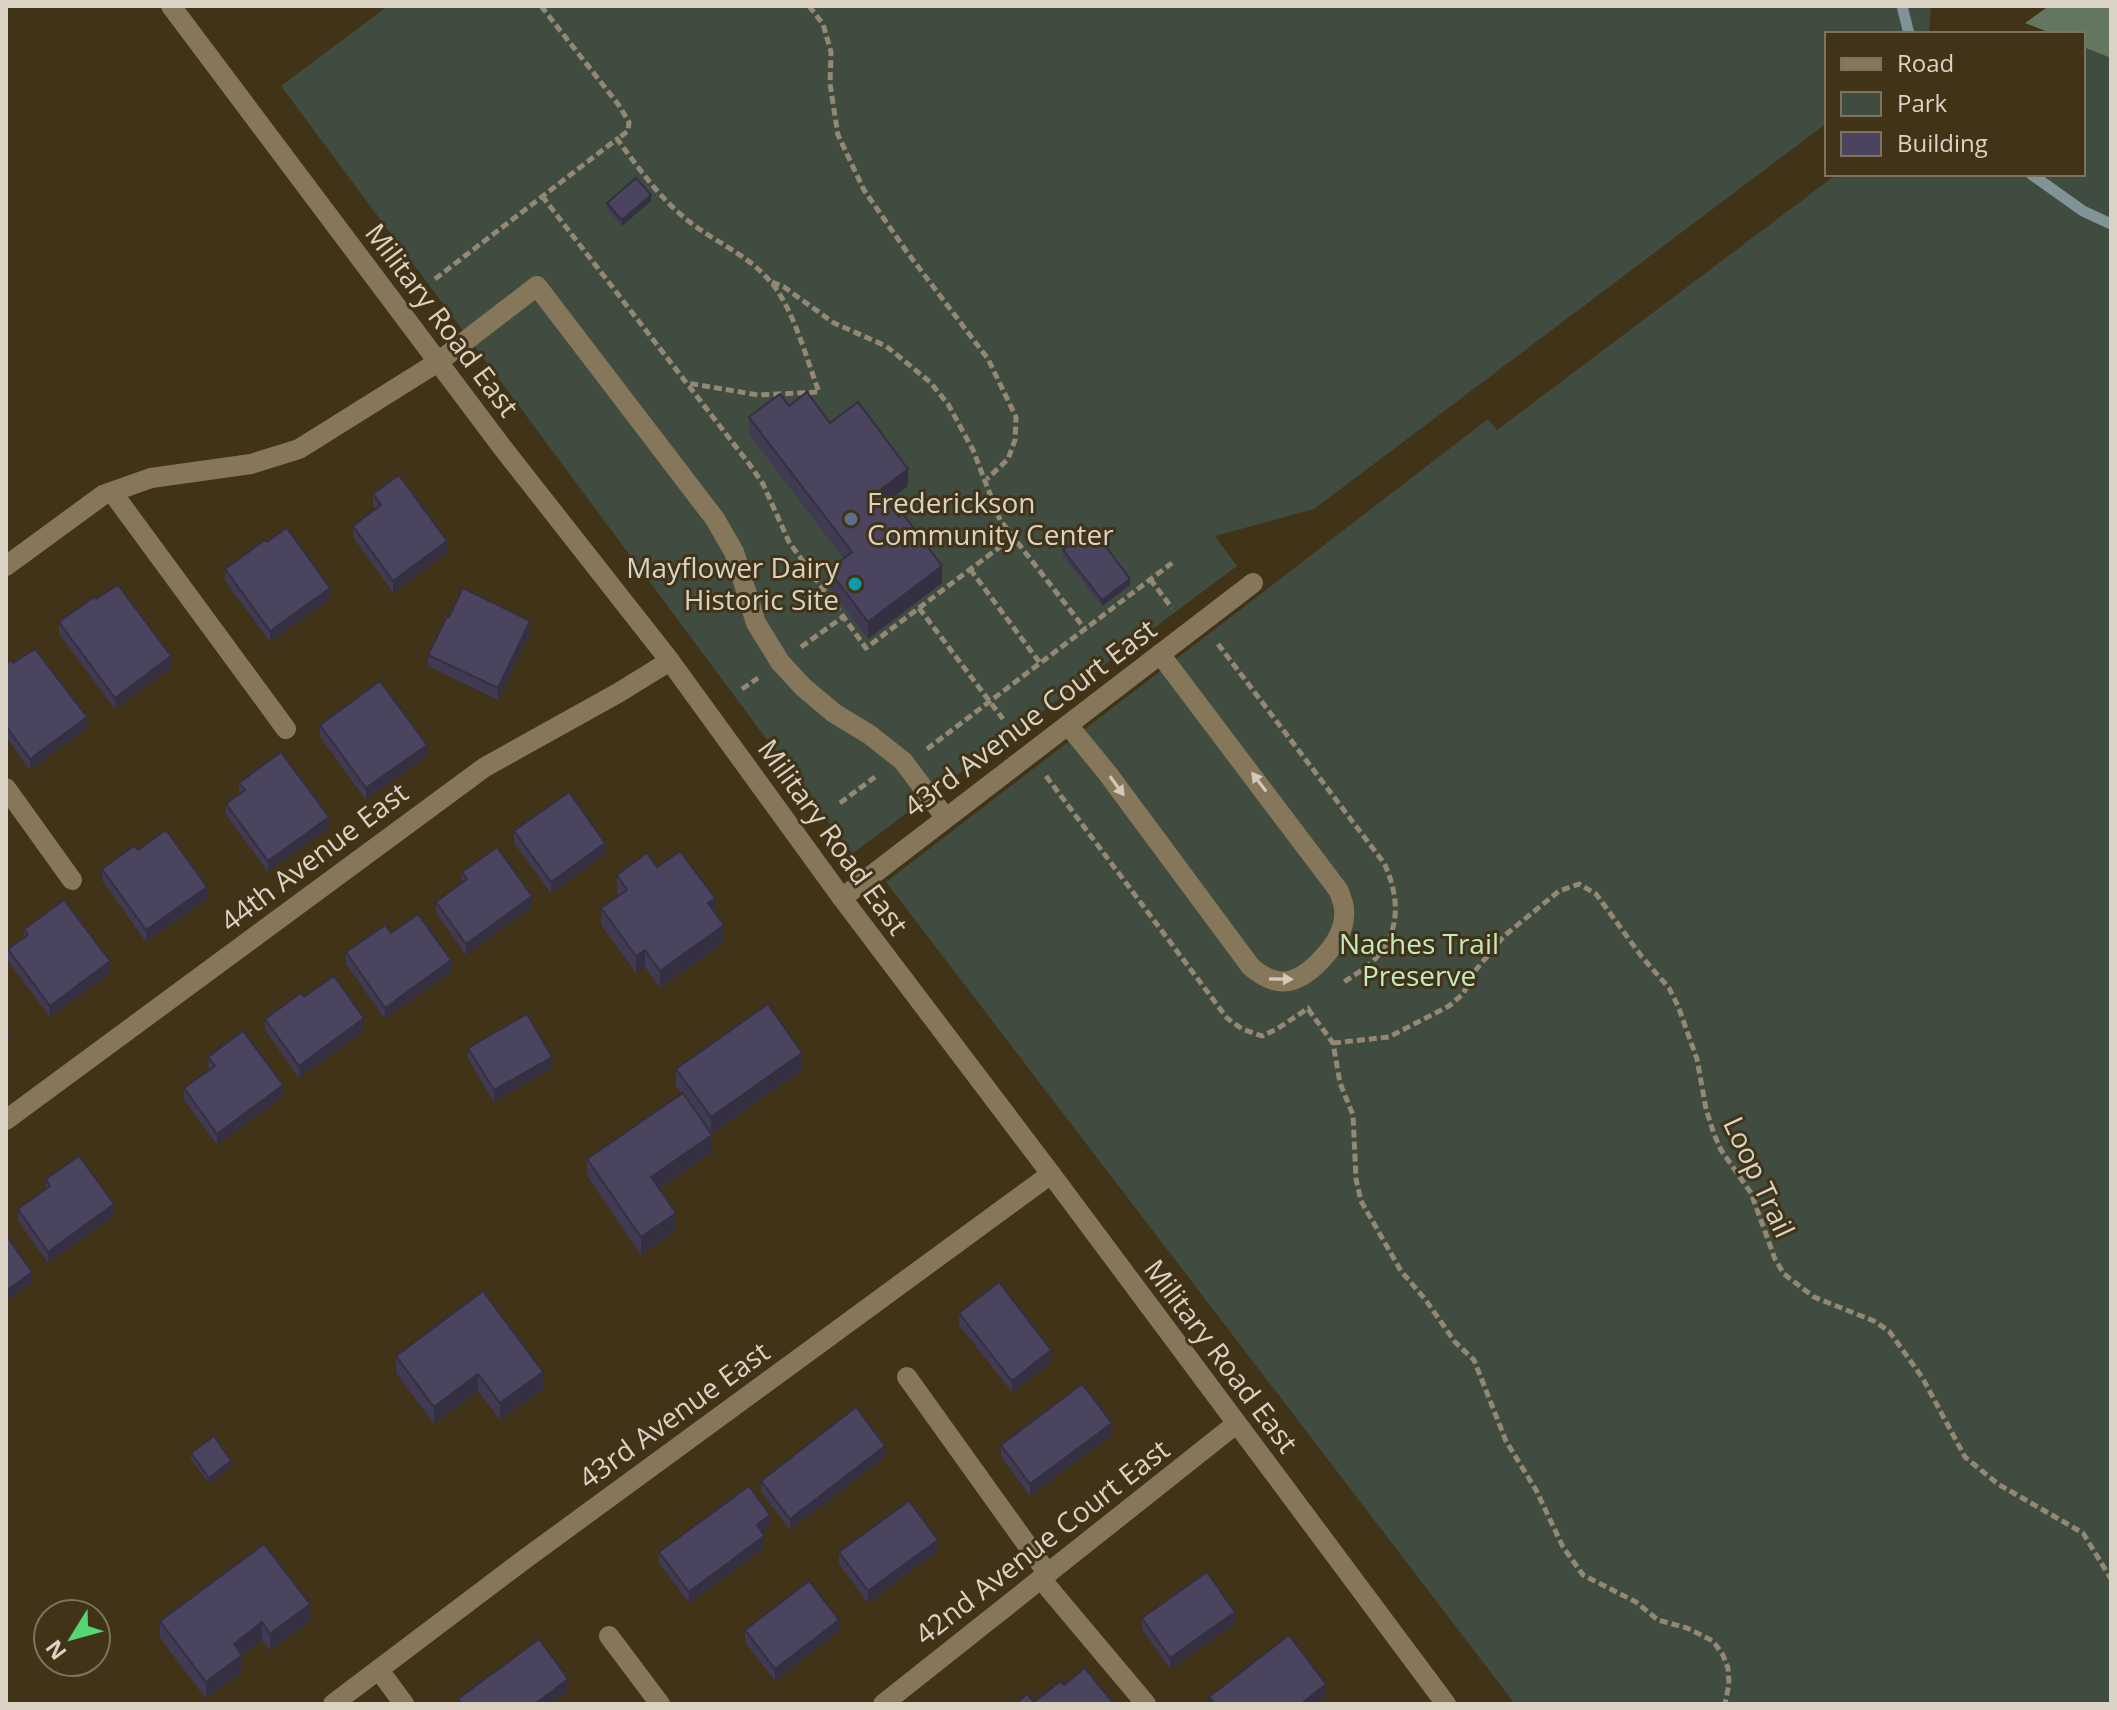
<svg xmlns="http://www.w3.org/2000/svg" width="2117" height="1710" viewBox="0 0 2117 1710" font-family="'Open Sans',sans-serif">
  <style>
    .green { fill: #404c3f }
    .forest { fill: #627660 }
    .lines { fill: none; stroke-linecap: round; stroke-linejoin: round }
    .stream { stroke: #809497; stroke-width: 11 }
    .path { stroke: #928873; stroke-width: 5; stroke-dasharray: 8 4; stroke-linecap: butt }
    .minor { stroke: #86775b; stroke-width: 20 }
    .wall { fill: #403a52 }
    .shaded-wall { fill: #343042 }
    .building { fill: #4b445f; stroke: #343042; stroke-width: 2 }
    .oneway { fill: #d2c9b9 }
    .service-dot { fill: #5c6f8a; stroke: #403318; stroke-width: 3 }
    .culture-dot { fill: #0f9aa8; stroke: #403318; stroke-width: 3 }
    .labels { text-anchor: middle; stroke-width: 6; stroke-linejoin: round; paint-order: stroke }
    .street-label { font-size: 28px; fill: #dad2c3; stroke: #403318 }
    .poi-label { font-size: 28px; fill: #dad2c3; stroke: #403318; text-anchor: start }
    .park-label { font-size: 28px; fill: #c3eabf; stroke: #403318 }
  </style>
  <rect width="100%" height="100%" fill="#403318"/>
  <g class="green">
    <polygon points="388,6 1931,6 1929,34 1827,34 1827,123 1314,509 1215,536 1237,566 852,854 281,86"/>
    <polygon points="2083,47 2111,58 2111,1704 1515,1704 886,882 1488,419 1497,430 1837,174 2083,174"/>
  </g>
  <polygon class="forest" points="2049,6 2111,6 2111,58 2083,47 2083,34 2053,34 2025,23"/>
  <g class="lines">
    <g class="stream">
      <polyline points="1902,6 1909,34"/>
      <polyline points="2031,174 2083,211 2111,224"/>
    </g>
    <g class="path">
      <polyline points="541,6 618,104 629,122 628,131 617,139"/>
      <polyline points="809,6 823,24 831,52 830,84 838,135 864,190 907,252 988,359 1016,417 1015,440 1008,459 987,479"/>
      <polyline points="542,196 750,465 763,484 789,542 866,648 1013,537"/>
      <path d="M 435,279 L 617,139 C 641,171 662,202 695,226 C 720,244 748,256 769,280 C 793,306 806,358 819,392 L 758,395 L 687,383"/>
      <polyline points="772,282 784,287 834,323 886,346 930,382 948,404 973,450 1000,520 1085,629"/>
      <polyline points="970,569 1040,663"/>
      <polyline points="1150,579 1172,608"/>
      <polyline points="919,608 1003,719"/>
      <path d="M 1218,644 L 1384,863 C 1399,895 1402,931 1375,959 C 1367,968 1354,975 1344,982"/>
      <polyline points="801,647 843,617"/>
      <polyline points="742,689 758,678"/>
      <polyline points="927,749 1172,563"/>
      <polyline points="1046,776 1227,1018 1242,1029 1262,1036 1277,1029 1310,1007"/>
      <polyline points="840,803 875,777"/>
      <polyline points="1308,1009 1333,1043 1340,1083 1353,1115 1356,1179 1361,1201 1401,1271 1425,1299 1455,1342 1474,1360 1506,1441 1536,1490 1563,1547 1583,1575 1636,1602 1658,1620 1687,1628 1713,1641 1723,1655 1728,1668 1729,1684 1725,1704"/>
      <polyline points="1333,1043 1389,1037 1449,1006 1463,994 1475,971 1504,936 1559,891 1579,884 1596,894 1642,957 1669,988 1678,1006 1697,1059 1706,1109 1714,1134 1721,1150 1751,1193 1775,1259 1784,1274 1814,1297 1874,1321 1889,1331 1922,1377 1965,1457 1998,1484 2083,1533 2111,1579"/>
    </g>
    <g class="minor">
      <polyline points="171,6 502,447 670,661 842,898 1051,1174 1446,1704"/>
      <polyline points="112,492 286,729"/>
      <polyline points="6,566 103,495 151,478 251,464 299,449 438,362 537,286 715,519 734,552 756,623 780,662 803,687 834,713 870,735 903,761 945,817"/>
      <path d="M 1068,725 L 1108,774 L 1251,967 C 1278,990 1298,984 1321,960 C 1334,946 1346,930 1344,909 C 1344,903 1340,896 1339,891 L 1160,654"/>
      <polyline points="6,788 72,880"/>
      <polyline points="842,898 1253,583"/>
      <polyline points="6,1120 485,767 618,693 670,661"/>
      <polyline points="907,1377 1048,1574"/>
      <polyline points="1041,1579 1146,1704"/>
      <polyline points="609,1636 660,1704"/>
      <polyline points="379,1670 404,1704"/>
      <polyline points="333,1704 525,1559 1051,1174"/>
      <polyline points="883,1704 1236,1424"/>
    </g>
  </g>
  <g class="wall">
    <polygon points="651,201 622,226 607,209 607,203"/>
    <polygon points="789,406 830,423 908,486 887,502 942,583 868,639 829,587 829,570 844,559 749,434 749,417"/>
    <polygon points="373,494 447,553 393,593 353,537 353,526 375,509 373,506"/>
    <polygon points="1063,550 1130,585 1102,606 1063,556"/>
    <polygon points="225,569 330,599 270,642 225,581"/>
    <polygon points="59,622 171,668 115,709 59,634"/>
    <polygon points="530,633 498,700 428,666 428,655"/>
    <polygon points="6,664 87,728 30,770 6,737"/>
    <polygon points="320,725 427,756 366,800 320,737"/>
    <polygon points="239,783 329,828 268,872 226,815 226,804 239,794"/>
    <polygon points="514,831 605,854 551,893 514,843"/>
    <polygon points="138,850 207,899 146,942 102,880 102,869"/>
    <polygon points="657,867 715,912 724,942 660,988 645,967 636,973 601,925 601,908 619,895 617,892 617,875"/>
    <polygon points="462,872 532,907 466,955 436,913 436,902 462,883"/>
    <polygon points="24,929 110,973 50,1017 8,961 8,949 24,937"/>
    <polygon points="391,933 451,972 385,1019 346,964 346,952"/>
    <polygon points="304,997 364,1030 299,1078 265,1030 265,1019"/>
    <polygon points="468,1048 552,1068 494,1102 468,1059"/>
    <polygon points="208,1057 283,1096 217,1145 184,1100 184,1088 209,1070"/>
    <polygon points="676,1069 802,1070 711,1134 712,1152 659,1189 676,1230 641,1255 587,1176 587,1159 682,1094 676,1086"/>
    <polygon points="46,1179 114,1216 48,1263 18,1221 18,1209 46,1189"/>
    <polygon points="959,1313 1051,1362 1012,1392 959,1325"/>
    <polygon points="396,1356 543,1389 500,1420 478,1391 434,1424 396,1373"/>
    <polygon points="1112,1435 1030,1496 1001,1456 1001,1445"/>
    <polygon points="191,1453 231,1467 209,1483 191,1459"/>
    <polygon points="885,1457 790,1530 761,1492 761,1481"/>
    <polygon points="770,1527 762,1533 764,1548 689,1603 659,1563 659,1552"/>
    <polygon points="938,1551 868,1603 839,1564 839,1552"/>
    <polygon points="1142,1618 1235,1624 1170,1669 1142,1629"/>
    <polygon points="160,1621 310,1621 270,1651 262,1640 242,1654 242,1672 206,1699 160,1638"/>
    <polygon points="745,1630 839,1631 775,1681 745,1642"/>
  </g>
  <g class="shaded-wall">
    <polygon points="651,195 651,201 622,226 622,220"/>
    <polygon points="908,469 908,486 879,508 879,491"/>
    <polygon points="447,541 447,553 393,593 393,581"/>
    <polygon points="942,566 942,583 868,639 868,622"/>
    <polygon points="1130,579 1130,585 1102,606 1102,600"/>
    <polygon points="330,588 330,599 270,642 270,631"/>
    <polygon points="530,621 530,633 498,700 498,688"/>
    <polygon points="171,656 171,668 115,709 115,698"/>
    <polygon points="87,717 87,728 30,770 30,759"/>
    <polygon points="427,745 427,756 366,800 366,788"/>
    <polygon points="329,817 329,828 268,872 268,861"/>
    <polygon points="605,843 605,854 551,893 551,882"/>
    <polygon points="207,887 207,899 146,942 146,930"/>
    <polygon points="532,896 532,907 466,955 466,944"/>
    <polygon points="715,898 715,915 708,903"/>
    <polygon points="724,925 724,942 660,988 660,971"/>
    <polygon points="645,950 645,967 636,973 636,956"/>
    <polygon points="451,960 451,972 385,1019 385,1008"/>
    <polygon points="110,961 110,973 50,1017 50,1006"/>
    <polygon points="364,1018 364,1030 299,1078 299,1066"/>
    <polygon points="10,1032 10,1043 6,1046 6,1034"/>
    <polygon points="802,1053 802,1070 711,1134 711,1117"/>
    <polygon points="552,1057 552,1068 494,1102 494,1090"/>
    <polygon points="283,1085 283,1096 217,1145 217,1134"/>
    <polygon points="712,1135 712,1152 651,1194 651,1177"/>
    <polygon points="114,1204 114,1216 48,1263 48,1252"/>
    <polygon points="676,1213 676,1230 641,1255 641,1237"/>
    <polygon points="32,1272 32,1283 6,1302 6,1291"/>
    <polygon points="1051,1350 1051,1362 1012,1392 1012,1381"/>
    <polygon points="543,1372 543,1389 500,1420 500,1403"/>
    <polygon points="478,1374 478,1391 434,1424 434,1407"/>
    <polygon points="1112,1423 1112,1435 1030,1496 1030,1484"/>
    <polygon points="885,1446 885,1457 790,1530 790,1519"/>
    <polygon points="231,1461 231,1467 209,1483 209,1478"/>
    <polygon points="770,1515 770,1527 757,1537 757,1525"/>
    <polygon points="764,1536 764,1548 689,1603 689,1592"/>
    <polygon points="938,1540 938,1551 868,1603 868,1591"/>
    <polygon points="310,1604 310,1621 270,1651 270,1634"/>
    <polygon points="1235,1612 1235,1624 1170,1669 1170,1658"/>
    <polygon points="839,1620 839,1631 775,1681 775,1669"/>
    <polygon points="262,1622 262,1640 234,1661 234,1644"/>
    <polygon points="242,1655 242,1672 206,1699 206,1682"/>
    <polygon points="568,1679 568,1691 550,1704 535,1704"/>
    <polygon points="1326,1684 1326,1696 1316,1704 1301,1704"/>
  </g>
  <g class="building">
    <polygon points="636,178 651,195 622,220 607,203"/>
    <polygon points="807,392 830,423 858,402 908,469 879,491 899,517 903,514 942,566 868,622 829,570 852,552 749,417 780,394 789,406"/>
    <polygon points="399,475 447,541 393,581 353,526 381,505 373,494"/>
    <polygon points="287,528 330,588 270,631 225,569 265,540 267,542"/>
    <polygon points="1092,528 1130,579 1102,600 1063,550"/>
    <polygon points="118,585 171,656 115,698 59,622 94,597 96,599"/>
    <polygon points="463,588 530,621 498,688 428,655 447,616 449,617"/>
    <polygon points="35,649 87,717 30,759 6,726 6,664 11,660 13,663"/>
    <polygon points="380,681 427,745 366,788 320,725"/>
    <polygon points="281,752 329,817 268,861 226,804 245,790 239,783"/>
    <polygon points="569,792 605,843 551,882 514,831"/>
    <polygon points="166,830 207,887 146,930 102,869 134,846 138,850"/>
    <polygon points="497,847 532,896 466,944 436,902 467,879 462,872"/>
    <polygon points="680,851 715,898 708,903 724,925 660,971 645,950 636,956 601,908 627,890 617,875 647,853 657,867"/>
    <polygon points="64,900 110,961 50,1006 8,949 28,935 24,929"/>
    <polygon points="418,914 451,960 385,1008 346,952 385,925 391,933"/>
    <polygon points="334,976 364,1018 299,1066 265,1019 301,993 304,997"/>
    <polygon points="768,1004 802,1053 711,1117 676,1069"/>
    <polygon points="527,1014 552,1057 494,1090 468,1048"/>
    <polygon points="243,1031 283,1085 217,1134 184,1088 215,1066 208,1057"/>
    <polygon points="683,1093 712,1135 651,1177 676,1213 641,1237 587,1159"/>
    <polygon points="79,1156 114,1204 48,1252 18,1209 50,1186 46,1179"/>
    <polygon points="6,1235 32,1272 6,1291"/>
    <polygon points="999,1282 1051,1350 1012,1381 959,1313"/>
    <polygon points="483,1291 543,1372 500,1403 478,1374 434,1407 396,1356"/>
    <polygon points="1082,1384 1112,1423 1030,1484 1001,1445"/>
    <polygon points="856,1407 885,1446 790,1519 761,1481"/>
    <polygon points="214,1436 231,1461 209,1478 191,1453"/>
    <polygon points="749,1486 770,1515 757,1525 764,1536 689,1592 659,1552"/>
    <polygon points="909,1501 938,1540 868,1591 839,1552"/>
    <polygon points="264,1544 310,1604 270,1634 262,1622 234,1644 242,1655 206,1682 160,1621"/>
    <polygon points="1207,1572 1235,1612 1170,1658 1142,1618"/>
    <polygon points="809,1581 839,1620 775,1669 745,1630"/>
    <polygon points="1289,1635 1326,1684 1301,1704 1215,1704 1209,1697"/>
    <polygon points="539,1639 568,1679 535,1704 462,1704 458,1699"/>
    <polygon points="1085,1668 1114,1704 1015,1704 1027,1694 1034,1702 1061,1681 1064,1685"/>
  </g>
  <defs><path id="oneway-solid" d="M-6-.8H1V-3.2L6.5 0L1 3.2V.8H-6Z" transform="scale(2)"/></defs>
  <g class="oneway">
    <use href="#oneway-solid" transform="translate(1259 782) rotate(-127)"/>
    <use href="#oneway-solid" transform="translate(1117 786) rotate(54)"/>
    <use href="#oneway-solid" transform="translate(1281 979) rotate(1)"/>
  </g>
  <circle class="service-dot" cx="851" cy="519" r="8"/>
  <circle class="culture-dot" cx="855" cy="584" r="8"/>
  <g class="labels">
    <g class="street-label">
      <text transform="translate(442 320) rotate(53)" y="10">Military Road East</text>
      <text transform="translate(1030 718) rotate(-37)" y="10">43rd Avenue Court East</text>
      <text transform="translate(833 837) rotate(54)" y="10">Military Road East</text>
      <text transform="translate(314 857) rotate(-37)" y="10">44th Avenue East</text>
      <text transform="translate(1759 1177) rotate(65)" y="10">Loop Trail</text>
      <text transform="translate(1221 1356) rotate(53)" y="10">Military Road East</text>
      <text transform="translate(674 1415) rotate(-36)" y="10">43rd Avenue East</text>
      <text transform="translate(1042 1542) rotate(-38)" y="10">42nd Avenue Court East</text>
    </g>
    <g class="poi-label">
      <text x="867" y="513">Frederickson<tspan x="867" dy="32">Community Center</tspan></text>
      <text x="839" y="578" text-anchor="end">Mayflower Dairy<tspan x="839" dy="32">Historic Site</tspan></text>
    </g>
    <g class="park-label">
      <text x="1419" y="954">Naches Trail<tspan x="1419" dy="32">Preserve</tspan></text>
    </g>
  </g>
  <rect width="2117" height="1710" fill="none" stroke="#dad2c3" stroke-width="16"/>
  <rect x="1825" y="32" width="260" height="144" fill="#403318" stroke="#7e735c" stroke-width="2"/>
  <rect x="1841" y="58" width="40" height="12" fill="#86775b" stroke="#7e735c" stroke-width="2"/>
  <text x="1897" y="72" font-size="24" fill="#dad2c3">Road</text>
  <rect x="1841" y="92" width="40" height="24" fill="#404c3f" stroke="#7e735c" stroke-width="2"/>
  <text x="1897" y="112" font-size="24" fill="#dad2c3">Park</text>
  <rect x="1841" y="132" width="40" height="24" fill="#4b445f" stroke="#7e735c" stroke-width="2"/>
  <text x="1897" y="152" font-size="24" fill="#dad2c3">Building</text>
  <g transform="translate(72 1638) rotate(233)"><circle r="38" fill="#403318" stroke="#7e735c" stroke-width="2"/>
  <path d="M0-6L14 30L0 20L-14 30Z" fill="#54d672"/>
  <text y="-12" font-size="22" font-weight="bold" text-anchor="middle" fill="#dad2c3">N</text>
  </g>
</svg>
